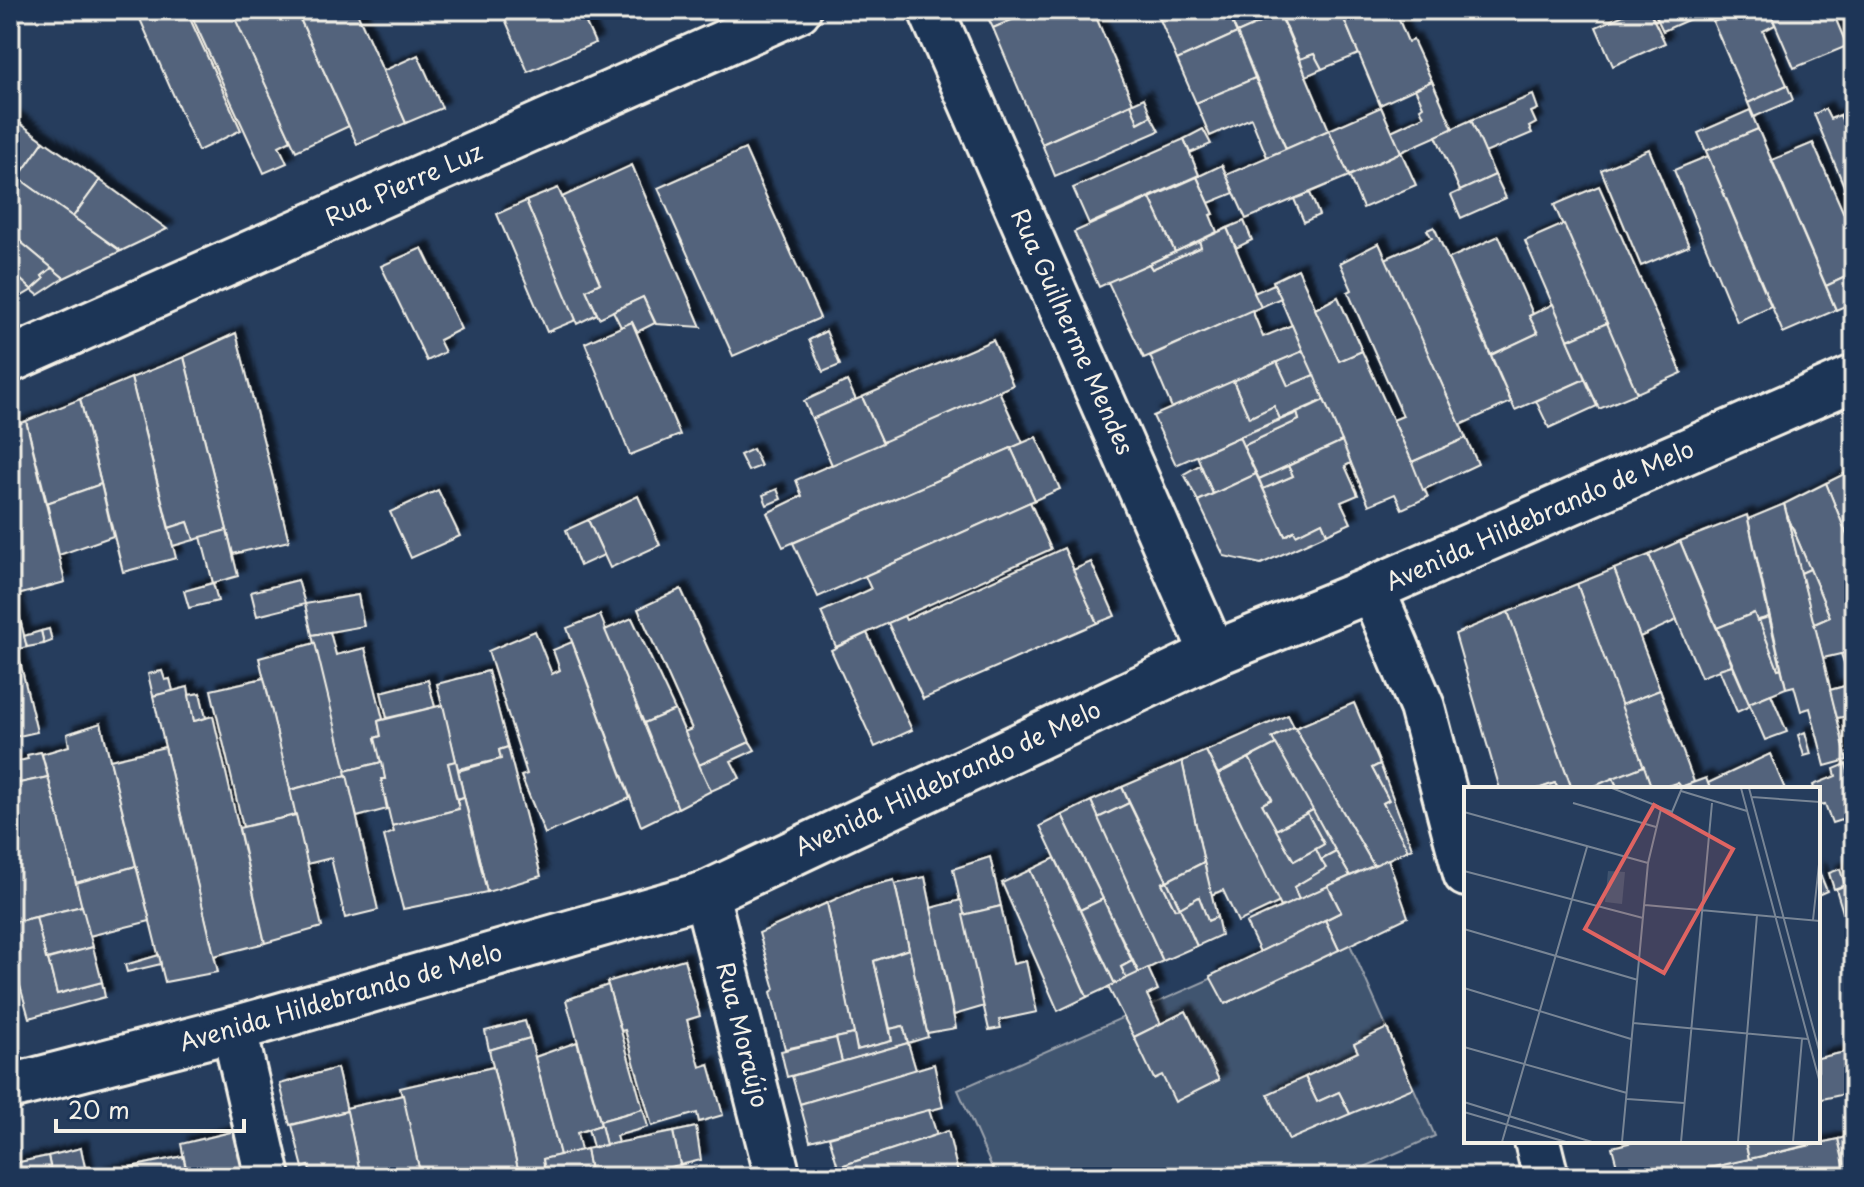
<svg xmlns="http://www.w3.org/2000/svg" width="1864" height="1187" viewBox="0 0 1864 1187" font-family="'Playpen Sans',sans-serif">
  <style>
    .pitch { fill: #40546f; stroke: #9aa2ac; stroke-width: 2 }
    .building { fill: #52647b; stroke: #f4f1e8; stroke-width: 2; filter: url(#shadow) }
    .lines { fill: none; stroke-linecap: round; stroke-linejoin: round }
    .minor-casing { stroke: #f4f1e8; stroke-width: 50 }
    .minor { stroke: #1d3557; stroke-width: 44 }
    .labels { text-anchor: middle; stroke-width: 6; stroke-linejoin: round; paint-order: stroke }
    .street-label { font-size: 24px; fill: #f4f1e8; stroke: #1d3557 }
    .inset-road { fill: none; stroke: #788595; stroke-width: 2 }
    .view { fill: #df6462; fill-opacity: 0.15; stroke: #df6462; stroke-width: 4 }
    .inset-edge { fill: none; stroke: #f4f1e8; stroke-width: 4 }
  </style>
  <defs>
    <filter id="shadow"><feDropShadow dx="7" dy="-7" stdDeviation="2" flood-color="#0009"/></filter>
  </defs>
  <rect width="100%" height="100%" fill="#263d5d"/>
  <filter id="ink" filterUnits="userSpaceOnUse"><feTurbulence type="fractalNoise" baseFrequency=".0125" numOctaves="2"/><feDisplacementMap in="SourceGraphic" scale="16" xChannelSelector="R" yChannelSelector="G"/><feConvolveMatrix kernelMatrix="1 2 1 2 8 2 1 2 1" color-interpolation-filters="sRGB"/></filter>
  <g filter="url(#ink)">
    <polygon class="pitch" points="1340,922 1435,1136 1342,1177 996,1177 958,1090"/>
    <g class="building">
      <polygon points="136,10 186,10 241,130 198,151"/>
      <polygon points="213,10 232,10 291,140 279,146 287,163 264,173 193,19"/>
      <polygon points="241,10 296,10 349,126 296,151 233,14"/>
      <polygon points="296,10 356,10 406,123 357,144"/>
      <polygon points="501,10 580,10 595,43 528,72"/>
      <polygon points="984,10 1022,10 1024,15 993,28"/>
      <polygon points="1035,10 1093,10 1133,103 1042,144 993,28"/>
      <polygon points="1156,10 1227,10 1237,33 1177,60"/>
      <polygon points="1227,10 1271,10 1274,17 1237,33"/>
      <polygon points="1279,10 1340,10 1359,54 1322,69 1314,54 1300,59"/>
      <polygon points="1352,10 1395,10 1408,42 1413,40 1432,81 1380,105 1342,14"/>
      <polygon points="1635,10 1649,10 1665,43 1613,66 1596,27"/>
      <polygon points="1653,10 1708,10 1708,11 1663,31"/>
      <polygon points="1708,10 1740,10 1740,11 1713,22"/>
      <polygon points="1743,10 1769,10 1775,25 1763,31 1787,85 1748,103 1713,22"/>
      <polygon points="1769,10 1832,10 1847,46 1794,68"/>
      <polygon points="1280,14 1329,130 1286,149 1237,33"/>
      <polygon points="1237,33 1255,78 1196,103 1177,60"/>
      <polygon points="1314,54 1322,69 1306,76 1300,59"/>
      <polygon points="418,55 442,108 406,123 383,71"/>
      <polygon points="1255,78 1286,149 1267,157 1251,118 1210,136 1196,103"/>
      <polygon points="1432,81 1453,129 1401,152 1391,131 1424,116 1420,108 1423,106 1415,89"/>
      <polygon points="1787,85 1793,100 1754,117 1748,103"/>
      <polygon points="1533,95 1538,109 1531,112 1536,123 1529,127 1532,133 1485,153 1471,120"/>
      <polygon points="1144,98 1151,116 1138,123 1131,104"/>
      <polygon points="1131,104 1138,123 1151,116 1159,131 1055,176 1042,144"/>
      <polygon points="1381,107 1401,152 1349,176 1329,130"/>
      <polygon points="1825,109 1830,119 1840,115 1854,147 1854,210 1814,114"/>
      <polygon points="1854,109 1854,147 1840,115"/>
      <polygon points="1750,110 1758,129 1706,151 1698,133"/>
      <polygon points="10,116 44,141 18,178 10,172"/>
      <polygon points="1471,120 1495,175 1460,191 1436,136"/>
      <polygon points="1203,129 1211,144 1190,153 1184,139"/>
      <polygon points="1758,129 1836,310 1783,333 1706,151"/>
      <polygon points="1329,130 1349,176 1246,219 1226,175"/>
      <polygon points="1184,139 1199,175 1089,224 1073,188"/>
      <polygon points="44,141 100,180 73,217 18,178"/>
      <polygon points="1813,143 1851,230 1854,229 1854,273 1826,286 1772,160"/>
      <polygon points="745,149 820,318 733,356 658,188"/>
      <polygon points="1649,149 1689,246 1641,266 1601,170"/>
      <polygon points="1401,152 1416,185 1363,208 1349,176"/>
      <polygon points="1708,156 1771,306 1737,322 1674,170"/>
      <polygon points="632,165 701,327 656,324 643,297 599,318 586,290 600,283 562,197"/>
      <polygon points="1222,165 1234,193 1209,203 1197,177"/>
      <polygon points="10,172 73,217 121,251 64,278 10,233"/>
      <polygon points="1495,175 1506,198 1461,218 1451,195"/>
      <polygon points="1197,177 1214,214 1210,215 1217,232 1175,252 1150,198"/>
      <polygon points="100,180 167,229 121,251 73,217"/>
      <polygon points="1599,186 1682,373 1637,393 1554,205"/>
      <polygon points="558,188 600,283 586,290 597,314 577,324 526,201"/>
      <polygon points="1310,193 1319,215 1304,222 1294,199"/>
      <polygon points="1150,198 1175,252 1099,287 1074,232"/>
      <polygon points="526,201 576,320 547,332 497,214"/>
      <polygon points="1244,221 1252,240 1236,248 1227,228"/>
      <polygon points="1564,224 1607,323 1568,340 1525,241"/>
      <polygon points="1434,227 1511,402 1460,425 1385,259 1432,238 1427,230"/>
      <polygon points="1227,228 1261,307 1144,358 1108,282 1149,264 1152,269 1201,247 1199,241"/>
      <polygon points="10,233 52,268 42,276 44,279 32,290 10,270"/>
      <polygon points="1499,236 1533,314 1529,316 1538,333 1491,355 1448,259"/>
      <polygon points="1199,241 1201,247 1152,269 1149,264"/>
      <polygon points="1379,243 1466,438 1412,462 1393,420 1403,416 1348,292 1352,290 1340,263"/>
      <polygon points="422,248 461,329 439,340 445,352 427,361 381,266"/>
      <polygon points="52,268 64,278 38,295 32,290 44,279 42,276"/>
      <polygon points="1298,269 1339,361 1362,351 1428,497 1402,509 1395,494 1369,505 1274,284 1273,281"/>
      <polygon points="10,270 32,290 10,303"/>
      <polygon points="1854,273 1854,302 1836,310 1826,286"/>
      <polygon points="1274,284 1281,298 1261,307 1254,293"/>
      <polygon points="643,297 655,323 637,332 632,322 621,327 613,311"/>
      <polygon points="1338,297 1362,351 1339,361 1315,309"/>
      <polygon points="1553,304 1585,379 1515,410 1491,355 1538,333 1529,316"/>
      <polygon points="1252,310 1263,337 1292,325 1303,351 1172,408 1150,356"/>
      <polygon points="632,322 680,435 630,455 585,343"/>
      <polygon points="1607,323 1637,393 1599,409 1568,340"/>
      <polygon points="826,331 840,365 823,372 809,340"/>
      <polygon points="236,333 289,541 233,554 184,357"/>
      <polygon points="993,340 1013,385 883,443 862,397"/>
      <polygon points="1303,351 1314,375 1288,386 1277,362"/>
      <polygon points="184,357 227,530 194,540 188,522 169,528 131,378"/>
      <polygon points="1277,362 1288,386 1314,375 1324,400 1280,419 1274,406 1249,418 1233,381"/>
      <polygon points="131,378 176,558 123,572 80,399"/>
      <polygon points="1585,379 1597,406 1549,428 1536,401"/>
      <polygon points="847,381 856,400 812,419 804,401"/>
      <polygon points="1233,381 1249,418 1274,406 1280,419 1176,465 1153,416"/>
      <polygon points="999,391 1023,443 783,547 767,513 802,496 796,480"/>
      <polygon points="862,397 883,443 832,465 812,419"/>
      <polygon points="80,399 101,484 47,503 26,421"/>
      <polygon points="1324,400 1342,441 1259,479 1243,446 1299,420 1297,413"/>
      <polygon points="1297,413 1299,420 1243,446 1239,437"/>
      <polygon points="26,421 65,582 14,596 10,580 10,427"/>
      <polygon points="1036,437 1060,489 1035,500 1011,448"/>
      <polygon points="1239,437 1256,474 1213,494 1197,456"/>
      <polygon points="1466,438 1478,464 1423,490 1412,462"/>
      <polygon points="1342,441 1351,463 1345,466 1358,495 1341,502 1351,523 1327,534 1322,522 1296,535 1294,531 1285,536 1263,489 1293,476 1288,466"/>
      <polygon points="1011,448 1035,500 818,597 793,543"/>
      <polygon points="753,449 761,466 748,471 740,455"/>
      <polygon points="1200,465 1213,494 1198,501 1184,474"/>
      <polygon points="1288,466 1293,476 1263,489 1259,479"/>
      <polygon points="1854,469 1854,553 1826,483"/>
      <polygon points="1256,474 1285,536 1294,531 1296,535 1322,522 1327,534 1261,564 1224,556 1198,501"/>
      <polygon points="1826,483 1854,553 1854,651 1823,658 1814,624 1830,617 1787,515 1784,504"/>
      <polygon points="101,484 113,536 59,555 47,503"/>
      <polygon points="777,489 781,499 767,505 763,495"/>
      <polygon points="438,490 460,536 411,558 390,512"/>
      <polygon points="638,496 660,545 610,568 588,520"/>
      <polygon points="1030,502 1051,549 836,647 821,612 871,589 865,576"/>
      <polygon points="1784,504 1823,658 1847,760 1825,766 1810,708 1801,711 1794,686 1786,688 1748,519"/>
      <polygon points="1747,515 1769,617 1757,621 1754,613 1717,628 1680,541"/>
      <polygon points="1787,515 1810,569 1801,573"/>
      <polygon points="588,520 604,555 580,566 566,530"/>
      <polygon points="188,522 194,540 173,546 169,528"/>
      <polygon points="227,530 238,576 213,583 201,537"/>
      <polygon points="1680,541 1732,665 1701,677 1649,555"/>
      <polygon points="1064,548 1097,623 923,699 888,623 904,616 906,620"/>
      <polygon points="1649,555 1677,620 1640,637 1614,569"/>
      <polygon points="1091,562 1115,616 1097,623 1073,570"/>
      <polygon points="1614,569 1660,690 1621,705 1577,584"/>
      <polygon points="1810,569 1830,617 1814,624 1801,573"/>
      <polygon points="10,580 27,647 10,651"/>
      <polygon points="298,580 305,604 257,616 251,592"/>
      <polygon points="213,583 218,601 189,608 184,591"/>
      <polygon points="1577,584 1644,766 1588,789 1572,789 1508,612"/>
      <polygon points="681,589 750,742 699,765 684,732 692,729 638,609"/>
      <polygon points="358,595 364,626 312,635 305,604"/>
      <polygon points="1508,612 1572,789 1558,789 1555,783 1538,789 1500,789 1455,634"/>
      <polygon points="1754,613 1757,621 1759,620 1778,669 1781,668 1786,688 1749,703 1717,628"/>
      <polygon points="600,615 678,808 641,826 567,628"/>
      <polygon points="1769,617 1781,668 1778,669 1759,620"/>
      <polygon points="632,618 675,710 644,723 605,630"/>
      <polygon points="49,629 52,641 44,644 41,631"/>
      <polygon points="41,631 44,644 27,647 24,636"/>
      <polygon points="535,631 552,674 560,670 553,650 572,642 630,798 545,834 521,776 527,774 488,651"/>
      <polygon points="330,632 336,655 365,648 383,719 378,721 381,736 375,738 382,762 345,771 312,635"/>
      <polygon points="867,633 912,730 875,747 831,650"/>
      <polygon points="315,643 347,775 290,790 259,658"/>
      <polygon points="17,649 37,732 10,738 10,651"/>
      <polygon points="1854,651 1854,673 1848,674 1841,654"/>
      <polygon points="1732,665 1750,706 1737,712 1719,669"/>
      <polygon points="162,671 165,680 170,679 173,691 153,696 148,674"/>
      <polygon points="488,671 508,747 499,750 501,759 458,769 437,684"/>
      <polygon points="264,678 296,815 243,827 211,690"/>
      <polygon points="428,680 435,707 387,718 381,692"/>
      <polygon points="1848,685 1854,715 1837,718 1830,690"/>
      <polygon points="188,687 194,721 213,716 265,943 214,956 153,696"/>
      <polygon points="1660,690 1694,782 1681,787 1678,783 1652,789 1621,705"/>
      <polygon points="200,693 206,718 194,721 189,695"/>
      <polygon points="1771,694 1787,732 1765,740 1749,703"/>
      <polygon points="1354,703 1380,764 1372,768 1389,800 1383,803 1408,850 1374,866 1295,728"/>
      <polygon points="443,705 456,761 448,763 459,809 392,826 381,779 385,779 375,738 381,736 378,721"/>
      <polygon points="675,710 711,791 678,808 644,723"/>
      <polygon points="1288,715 1294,727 1272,738 1276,744 1218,774 1206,751"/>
      <polygon points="101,723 136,866 76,883 42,754 69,746 67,734"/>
      <polygon points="1294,727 1295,728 1374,866 1350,876 1336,852 1272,738"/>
      <polygon points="1805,732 1811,754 1804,756 1798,735"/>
      <polygon points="750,742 755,750 731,761 740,778 711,791 699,765"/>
      <polygon points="1276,744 1313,810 1276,830 1262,804 1272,799 1249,758"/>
      <polygon points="165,747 218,972 165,982 110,760"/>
      <polygon points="508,747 541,876 487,892 458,771 501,759 499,750"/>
      <polygon points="1206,751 1280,902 1238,922 1223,890 1211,895 1182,761"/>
      <polygon points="41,752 48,777 10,785 10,763 28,759 27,755"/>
      <polygon points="1770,754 1785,789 1710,789 1708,783"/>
      <polygon points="1249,758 1272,799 1262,804 1294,861 1316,849 1326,868 1294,887 1299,900 1281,907 1218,774"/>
      <polygon points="456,761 464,797 457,799 448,763"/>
      <polygon points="1182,761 1204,862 1167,881 1122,787"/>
      <polygon points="382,762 385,779 381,779 387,809 357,817 345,771"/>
      <polygon points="1380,764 1412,848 1408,850 1383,803 1389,800 1372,768"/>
      <polygon points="1846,764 1854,794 1854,816 1832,823 1825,804 1820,805 1818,789 1814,789 1813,785 1836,776 1834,769"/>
      <polygon points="1644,766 1652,789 1618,789 1613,778"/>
      <polygon points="347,775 378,910 345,918 331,858 307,864 290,790"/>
      <polygon points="48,777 82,906 10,923 10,785"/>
      <polygon points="1613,778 1618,789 1588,789"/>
      <polygon points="1706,778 1710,789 1658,789 1678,783 1681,787"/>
      <polygon points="1555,783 1558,789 1538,789"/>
      <polygon points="1122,787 1129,803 1098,818 1091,801"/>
      <polygon points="464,797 487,892 403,909 384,836 394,832 392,826 459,809 457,799"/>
      <polygon points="1091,801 1163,961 1139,973 1062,815"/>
      <polygon points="1129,803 1167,881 1162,883 1175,909 1180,908 1197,946 1163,961 1098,818"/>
      <polygon points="1313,810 1336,852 1321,860 1316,849 1324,844 1307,813"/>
      <polygon points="1307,813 1324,844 1294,861 1276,830"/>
      <polygon points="296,815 322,927 265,943 239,828"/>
      <polygon points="1062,815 1103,899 1080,910 1040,826"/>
      <polygon points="1336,852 1350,876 1299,900 1294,887 1326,868 1321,860"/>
      <polygon points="990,857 1001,906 963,915 953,869"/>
      <polygon points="1055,858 1115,984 1087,997 1030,870"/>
      <polygon points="1388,859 1408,917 1339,950 1325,920 1341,912 1328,886"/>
      <polygon points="1204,862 1217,917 1208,921 1199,897 1180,908 1167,881"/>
      <polygon points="136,866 150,921 89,936 76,883"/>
      <polygon points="1818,869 1827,891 1818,895"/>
      <polygon points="1840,869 1845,885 1834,889 1829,873"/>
      <polygon points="1030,870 1087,997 1058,1011 1002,883"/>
      <polygon points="925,877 956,1028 927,1033 895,884"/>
      <polygon points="894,880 909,949 874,961 892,1041 857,1050 827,903 858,889"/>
      <polygon points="1167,881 1180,908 1175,909 1162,883"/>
      <polygon points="1854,882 1854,949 1836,889"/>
      <polygon points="1328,886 1341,912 1260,952 1246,923"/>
      <polygon points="1199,897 1208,921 1217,917 1221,935 1197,946 1180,908"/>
      <polygon points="1103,899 1132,961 1121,967 1127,979 1115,984 1080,910"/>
      <polygon points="961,900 985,1006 954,1015 931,908"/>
      <polygon points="827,903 854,1034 785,1049 771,992 775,989 759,933"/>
      <polygon points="82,906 93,947 46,959 36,917"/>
      <polygon points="1001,906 1013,964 1026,961 1037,1012 999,1020 1001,1028 989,1030 963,915"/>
      <polygon points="36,917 46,959 48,959 57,994 102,982 105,997 29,1018 10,950 10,923"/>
      <polygon points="1325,920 1339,950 1225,1004 1210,976"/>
      <polygon points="93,947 102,982 57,994 48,959"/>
      <polygon points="909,949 928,1037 908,1043 903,1026 890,1029 874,961"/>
      <polygon points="159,955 161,964 127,972 125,965"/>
      <polygon points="684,959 700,1016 687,1020 700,1067 709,1064 723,1115 699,1122 697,1113 652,1126 625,1030 621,1031 607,982"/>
      <polygon points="1132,961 1139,973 1127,979 1121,967"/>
      <polygon points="1148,968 1158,990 1147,995 1161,1024 1134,1037 1108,987"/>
      <polygon points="608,985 643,1109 600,1121 566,1000"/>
      <polygon points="1186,1011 1219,1080 1175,1102 1162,1075 1154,1079 1134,1037"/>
      <polygon points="525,1021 530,1038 489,1050 485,1031"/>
      <polygon points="903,1026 908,1043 842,1062 836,1038 854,1034 857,1050 892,1041 890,1029"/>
      <polygon points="1387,1028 1413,1088 1350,1114 1339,1092 1317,1102 1305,1077 1358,1052 1354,1044"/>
      <polygon points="530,1038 560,1155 543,1159 546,1177 520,1177 489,1050"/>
      <polygon points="836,1038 842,1062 787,1077 781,1051"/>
      <polygon points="577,1042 601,1125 577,1133 581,1151 560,1155 535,1057"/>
      <polygon points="908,1043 916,1070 800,1104 792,1076"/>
      <polygon points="1854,1050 1854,1092 1818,1100 1818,1058"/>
      <polygon points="934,1064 943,1107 810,1141 800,1104"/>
      <polygon points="493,1067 520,1177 421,1177 400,1088"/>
      <polygon points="337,1068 347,1111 290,1125 280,1084"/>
      <polygon points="1305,1077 1317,1102 1339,1092 1350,1114 1289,1140 1268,1094"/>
      <polygon points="403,1095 421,1177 361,1177 346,1108"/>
      <polygon points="643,1109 648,1127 616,1136 618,1143 606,1145 600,1121"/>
      <polygon points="929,1110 937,1135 838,1167 829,1137"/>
      <polygon points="347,1111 361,1177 311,1177 309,1166 303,1168 292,1125"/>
      <polygon points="601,1125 606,1145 593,1147 588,1129"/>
      <polygon points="696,1127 701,1160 680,1165 673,1132"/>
      <polygon points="235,1131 244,1177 188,1177 181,1144"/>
      <polygon points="948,1131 959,1177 841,1177 838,1167"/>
      <polygon points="673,1132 680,1165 617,1177 591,1177 586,1149"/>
      <polygon points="1854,1135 1854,1177 1847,1177 1838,1139"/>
      <polygon points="1838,1139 1847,1177 1669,1177 1749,1159"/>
      <polygon points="1637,1141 1745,1141 1749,1159 1669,1177 1620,1177 1612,1147"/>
      <polygon points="1745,1141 1808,1141 1809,1145 1749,1159"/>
      <polygon points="81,1148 87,1177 52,1177 48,1156"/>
      <polygon points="586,1149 591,1177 546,1177 543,1159"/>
      <polygon points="48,1156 52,1177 10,1177 10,1164"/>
      <polygon points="183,1156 188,1177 98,1177 98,1174"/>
    </g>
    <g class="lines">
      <defs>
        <g id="minor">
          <polyline points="931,10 1213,654"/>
          <polyline points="10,360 798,10"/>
          <polyline points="1372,589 1422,707 1466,874"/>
          <polyline points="706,894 778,1177"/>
          <polyline points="234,1029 268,1177"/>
          <polyline points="10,1087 234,1029 706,894 1213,654 1372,589 1854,378"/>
          <polyline points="1537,1141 1546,1177"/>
        </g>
      </defs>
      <use href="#minor" class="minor-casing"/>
      <use href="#minor" class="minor"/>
    </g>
  </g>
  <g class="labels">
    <g class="street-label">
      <text transform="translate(404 185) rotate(-24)" y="8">Rua Pierre Luz</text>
      <text transform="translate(1072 332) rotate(66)" y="8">Rua Guilherme Mendes</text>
      <text transform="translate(1540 516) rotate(-24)" y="8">Avenida Hildebrando de Melo</text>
      <text transform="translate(948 779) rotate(-25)" y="8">Avenida Hildebrando de Melo</text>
      <text transform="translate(341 998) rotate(-16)" y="8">Avenida Hildebrando de Melo</text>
      <text transform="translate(742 1035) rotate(76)" y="8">Rua Moraújo</text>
    </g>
  </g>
  <g transform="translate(1464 787)">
    <rect width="356" height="356" fill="#263d5d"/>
    <path d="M 144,84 L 161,85 L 158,117 L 141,115 Z" fill="#40546f"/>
    <path class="inset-road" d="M 148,1 L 208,25 L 218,1M 277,1 L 356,296M 285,1 L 356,267M 217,4 L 283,24M 288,10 L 356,15M 109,16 L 192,40M 0,25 L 184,76M 0,84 L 179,131M 181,118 L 356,134M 349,133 L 356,68M 0,142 L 174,193M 0,201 L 167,252M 169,236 L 344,252M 0,260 L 163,306M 163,312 L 220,316M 0,315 L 128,355M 0,325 L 102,355M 38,355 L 123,60M 158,355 L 184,76 L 197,22M 217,355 L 248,16M 274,355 L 293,128M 329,355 L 338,252"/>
    <path class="view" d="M 190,18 L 269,62 L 200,186 L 121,142 Z"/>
    <rect width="356" height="356" class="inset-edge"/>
  </g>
  <rect width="1864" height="1187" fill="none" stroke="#1d3557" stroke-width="40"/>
  <rect x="20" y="20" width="1824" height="1147" fill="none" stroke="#f4f1e8" stroke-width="3" filter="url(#ink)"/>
  <path d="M56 1119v12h188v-12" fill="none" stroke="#f4f1e8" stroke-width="4"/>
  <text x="68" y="1119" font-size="24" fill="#f4f1e8" stroke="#1d3557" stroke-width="6" paint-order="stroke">20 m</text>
</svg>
